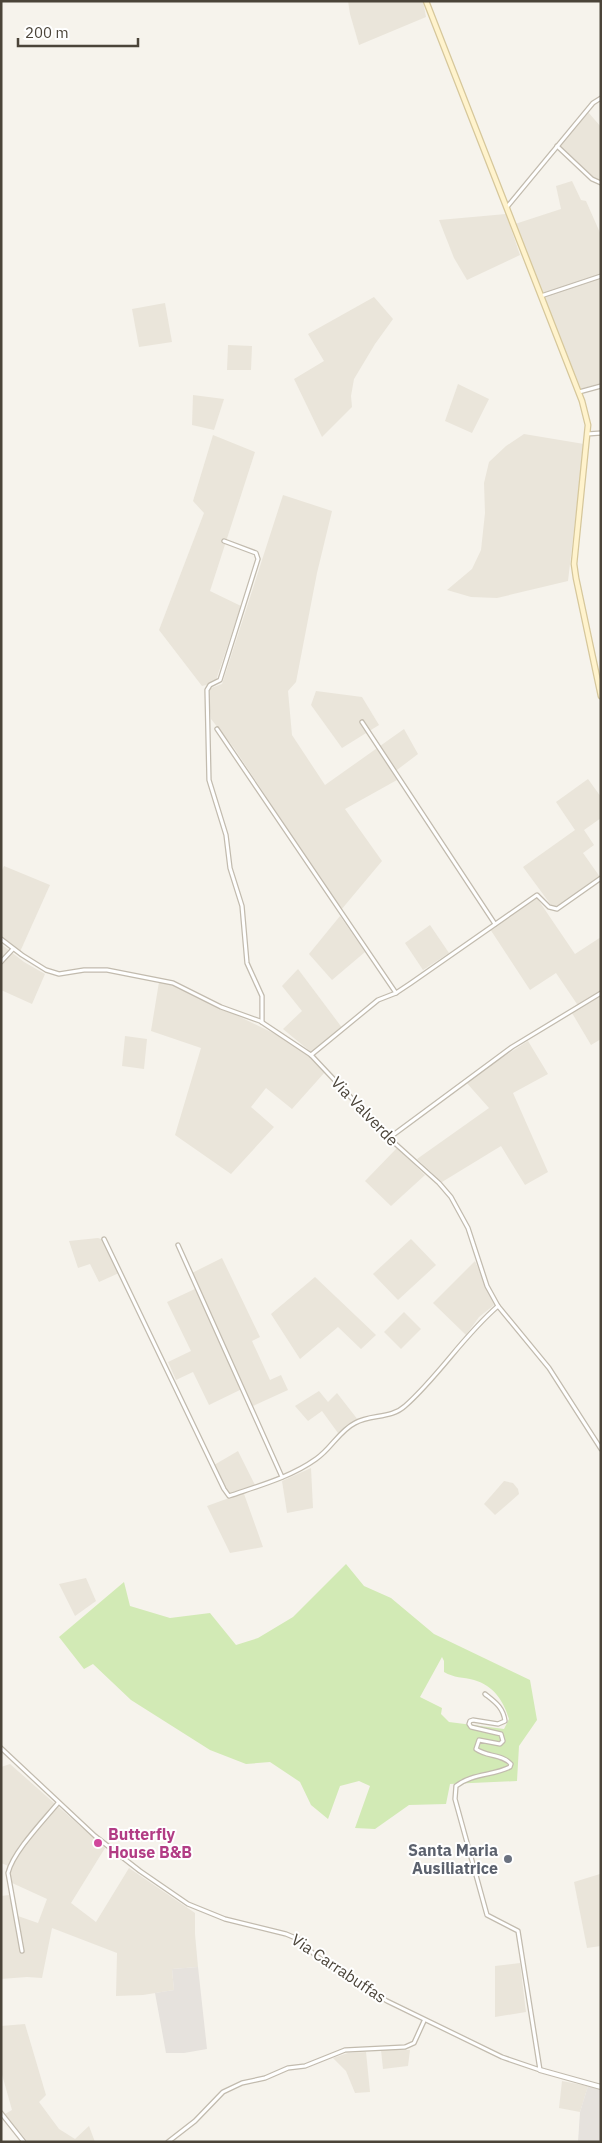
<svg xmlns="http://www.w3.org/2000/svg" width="602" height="2143" viewBox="0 0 602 2143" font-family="'IBM Plex Sans',sans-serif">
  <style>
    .residential { fill: #eae5da }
    .industrial { fill: #e6e2dd }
    .green { fill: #d2eab5; fill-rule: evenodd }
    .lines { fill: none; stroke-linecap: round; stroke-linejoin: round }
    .minor-casing { stroke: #c2bbae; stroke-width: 5.5 }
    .tertiary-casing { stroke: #c2bbae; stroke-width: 6 }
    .secondary-casing { stroke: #d6c79b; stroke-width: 7 }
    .minor { stroke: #fff; stroke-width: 3 }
    .tertiary { stroke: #fff; stroke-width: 4 }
    .secondary { stroke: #fff3cd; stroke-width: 4.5 }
    .hotel-dot { fill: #d1479c; stroke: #fff; stroke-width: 2 }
    .worship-dot { fill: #6b7280; stroke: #fff; stroke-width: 2 }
    .labels { text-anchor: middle; stroke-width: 4; stroke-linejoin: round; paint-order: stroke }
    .street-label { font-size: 16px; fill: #4b4439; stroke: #fff }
    .hotel-label { font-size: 16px; font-weight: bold; fill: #b23c85; stroke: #fff; text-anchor: start }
    .worship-label { font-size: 16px; font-weight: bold; fill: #5b616d; stroke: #fff; text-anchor: end }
  </style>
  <rect width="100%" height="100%" fill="#f6f3ec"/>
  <g class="residential">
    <polygon points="348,1 423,1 426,17 359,45 350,14"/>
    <polygon points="588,112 601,127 601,182 590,177 558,147"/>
    <polygon points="572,181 581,200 586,201 601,235 601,383 581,389 515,224 561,209 556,186"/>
    <polygon points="506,214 520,255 467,280 454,258 439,220"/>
    <polygon points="374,297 393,319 375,344 354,379 351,396 352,407 322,437 294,379 324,361 308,334"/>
    <polygon points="165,303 172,342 139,347 132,309"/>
    <polygon points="228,345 252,346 251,370 227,370"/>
    <polygon points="458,384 489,399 472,433 445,421"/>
    <polygon points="193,395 224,399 214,430 192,425"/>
    <polygon points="524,434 584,444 568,581 497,598 471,597 447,590 472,569 481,550 485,513 484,483 489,462 506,446"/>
    <polygon points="213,435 255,452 210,591 241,606 215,683 202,686 159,630 204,513 193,501"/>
    <polygon points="283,495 332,511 317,573 296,682 288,691 292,735 325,785 404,729 418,754 393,773 397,780 345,809 382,861 341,910 234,748 211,719 208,694 211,688 222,684"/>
    <polygon points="316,691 362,697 379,725 342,748 311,705"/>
    <polygon points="588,779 601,797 601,818 584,830 594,845 583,853 600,877 554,909 523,867 575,830 556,802"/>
    <polygon points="4,866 50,885 19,954 1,937 1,872"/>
    <polygon points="537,898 575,954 601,937 601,993 579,1007 556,973 530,990 490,929"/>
    <polygon points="340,916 365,952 332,980 309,954"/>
    <polygon points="430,925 449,953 423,970 405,943"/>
    <polygon points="1,944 24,962 45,974 32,1004 1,990"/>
    <polygon points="298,969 343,1029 311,1052 283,1029 302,1011 282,986"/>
    <polygon points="159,982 176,986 294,1043 325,1072 292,1109 266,1088 251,1107 274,1127 231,1174 175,1135 201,1048 151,1031"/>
    <polygon points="601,995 601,1039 591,1045 572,1013"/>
    <polygon points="125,1036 147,1039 144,1069 122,1066"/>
    <polygon points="528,1041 548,1074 513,1093 548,1172 525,1185 501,1146 442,1182 417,1159 489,1108 465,1081"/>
    <polygon points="397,1148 425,1175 391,1206 365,1181"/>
    <polygon points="98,1238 104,1240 119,1273 99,1282 90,1264 78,1268 69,1241"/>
    <polygon points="411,1239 436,1265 398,1300 373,1274"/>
    <polygon points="222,1258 260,1337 252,1341 270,1380 281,1375 288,1390 253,1406 244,1388 209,1405 193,1372 176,1380 168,1362 191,1351 167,1302 197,1288 190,1274"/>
    <polygon points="475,1261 494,1305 479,1317 466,1335 433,1303"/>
    <polygon points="315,1277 376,1335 361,1349 338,1327 300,1359 271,1314"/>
    <polygon points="404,1312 421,1329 401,1349 384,1332"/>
    <polygon points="319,1391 328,1402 337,1393 358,1420 338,1433 322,1411 308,1421 295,1406"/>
    <polygon points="238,1451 255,1485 243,1491 263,1547 230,1553 207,1506 229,1498 214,1465"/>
    <polygon points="311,1468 313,1508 287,1513 282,1481"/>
    <polygon points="504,1481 513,1483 518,1489 519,1494 495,1515 484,1504"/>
    <polygon points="86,1578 96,1601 75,1616 59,1584"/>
    <polygon points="10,1764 105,1848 71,1903 96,1922 129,1868 195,1913 195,1934 198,1967 172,1969 174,1990 143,1995 116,1996 117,1953 52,1928 42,1978 27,1977 1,1979 1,1896 9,1895 15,1915 38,1923 47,1899 10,1882 11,1867 1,1863 1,1767"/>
    <polygon points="600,1874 601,1946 587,1948 574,1882"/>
    <polygon points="520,1963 526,2012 495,2017 495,1966"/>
    <polygon points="25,2024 46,2095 39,2102 59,2129 75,2139 89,2126 95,2142 28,2142 5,2114 12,2110 1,2071 1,2026"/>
    <polygon points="381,2050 410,2050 408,2066 383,2069"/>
    <polygon points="366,2052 370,2092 355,2093 346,2071 333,2058 348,2053"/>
    <polygon points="562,2081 588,2086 580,2112 559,2108"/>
  </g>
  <g class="industrial">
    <polygon points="198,1967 207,2049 184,2053 166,2053 155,1993 174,1990 172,1969"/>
    <polygon points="588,2086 601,2089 601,2142 578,2142 580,2112"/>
  </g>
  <path class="green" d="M 346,1564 L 364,1586 L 391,1598 L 434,1634 L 530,1680 L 537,1720 L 519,1746 L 517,1781 L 450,1784 L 446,1804 L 409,1805 L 375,1829 L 355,1828 L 370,1786 L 359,1781 L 340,1786 L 328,1819 L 311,1805 L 300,1782 L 270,1762 L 246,1764 L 210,1750 L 131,1700 L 93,1664 L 84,1669 L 59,1637 L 124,1582 L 130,1606 L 170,1618 L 210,1613 L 236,1645 L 258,1638 L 293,1617 ZM 442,1657 L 444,1661 L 444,1672 C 454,1678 463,1677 474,1680 C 494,1686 503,1700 509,1719 L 504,1729 L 449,1722 L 441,1714 L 442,1708 L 420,1697 Z"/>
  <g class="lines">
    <defs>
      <g id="minor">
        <polyline points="557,146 592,179 601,183"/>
        <polyline points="507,207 593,103 601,98"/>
        <polyline points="541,296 601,276"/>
        <polyline points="579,392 601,386"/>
        <polyline points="587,434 601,433"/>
        <polyline points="224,541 256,553 258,559 220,680 210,685 207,690 209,780 226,835 230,868 242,906 247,963 262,996 262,1022"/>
        <polyline points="362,722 495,924"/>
        <polyline points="217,729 396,993"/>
        <polyline points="1,939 22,955 46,970 59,974 84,970 107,970 173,983 221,1007 260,1021 311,1055 389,1138 439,1183 451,1197 468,1228 487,1286 498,1306 549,1368 601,1449"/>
        <polyline points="1,962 13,949"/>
        <polyline points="311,1055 378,1000 396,993 411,983 537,895 549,907 557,909 601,878"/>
        <polyline points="389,1138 512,1047 601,993"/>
        <path d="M 104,1239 L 224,1489 L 229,1496 C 258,1486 291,1477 316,1459 C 331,1449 339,1431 355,1423 C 371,1414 391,1419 405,1406 C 439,1376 463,1336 498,1306"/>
        <polyline points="178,1245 282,1477"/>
        <path d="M 1,1748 L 95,1836 L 140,1871 L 188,1904 L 225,1919 L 286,1934 L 298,1939 L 315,1955 L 338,1971 L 387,2001 L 502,2057 L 540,2070 L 518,1931 L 487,1915 L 455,1799 L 456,1786 C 473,1773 492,1776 510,1767 L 511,1764 C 502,1754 487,1757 476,1749 L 479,1740 L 500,1744 L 503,1741 L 501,1734 L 471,1727 L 469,1724 L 470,1721 L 473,1720 L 498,1724 L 505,1721 C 503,1707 495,1702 485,1694"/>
        <path d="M 22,1951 L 8,1873 C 13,1852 44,1820 58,1803"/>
        <polyline points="1,2113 24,2142"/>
        <polyline points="168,2142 195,2121 223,2092 242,2083 265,2078 288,2068 305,2066 345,2050 405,2047 414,2043 424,2021"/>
      </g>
      <polyline id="tertiary" points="540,2070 601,2087"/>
      <polyline id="secondary" points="426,1 582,401 588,425 574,564 576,578 601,696"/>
    </defs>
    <use href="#minor" class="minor-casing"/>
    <use href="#tertiary" class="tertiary-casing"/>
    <use href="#secondary" class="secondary-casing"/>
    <use href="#minor" class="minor"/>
    <use href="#tertiary" class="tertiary"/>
    <use href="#secondary" class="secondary"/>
  </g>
  <circle class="hotel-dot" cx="98" cy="1843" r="5"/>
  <circle class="worship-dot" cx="508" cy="1859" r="5"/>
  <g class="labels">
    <g class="street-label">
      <text transform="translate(365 1111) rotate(46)" y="6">Via Valverde</text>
      <text transform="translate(339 1968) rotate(34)" y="6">Via Carrabuffas</text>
    </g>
    <g class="hotel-label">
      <text x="108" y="1840">Butterfly<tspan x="108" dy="18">House B&amp;B</tspan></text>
    </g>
    <g class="worship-label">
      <text x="498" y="1856">Santa Maria<tspan x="498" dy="18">Ausiliatrice</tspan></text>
    </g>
  </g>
  <rect width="602" height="2143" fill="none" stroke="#4b4439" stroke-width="5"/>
  <path d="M18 38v8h120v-8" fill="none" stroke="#4b4439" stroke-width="2.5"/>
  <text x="25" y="38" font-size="15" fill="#4b4439" stroke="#ffffff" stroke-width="4" paint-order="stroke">200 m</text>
</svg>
